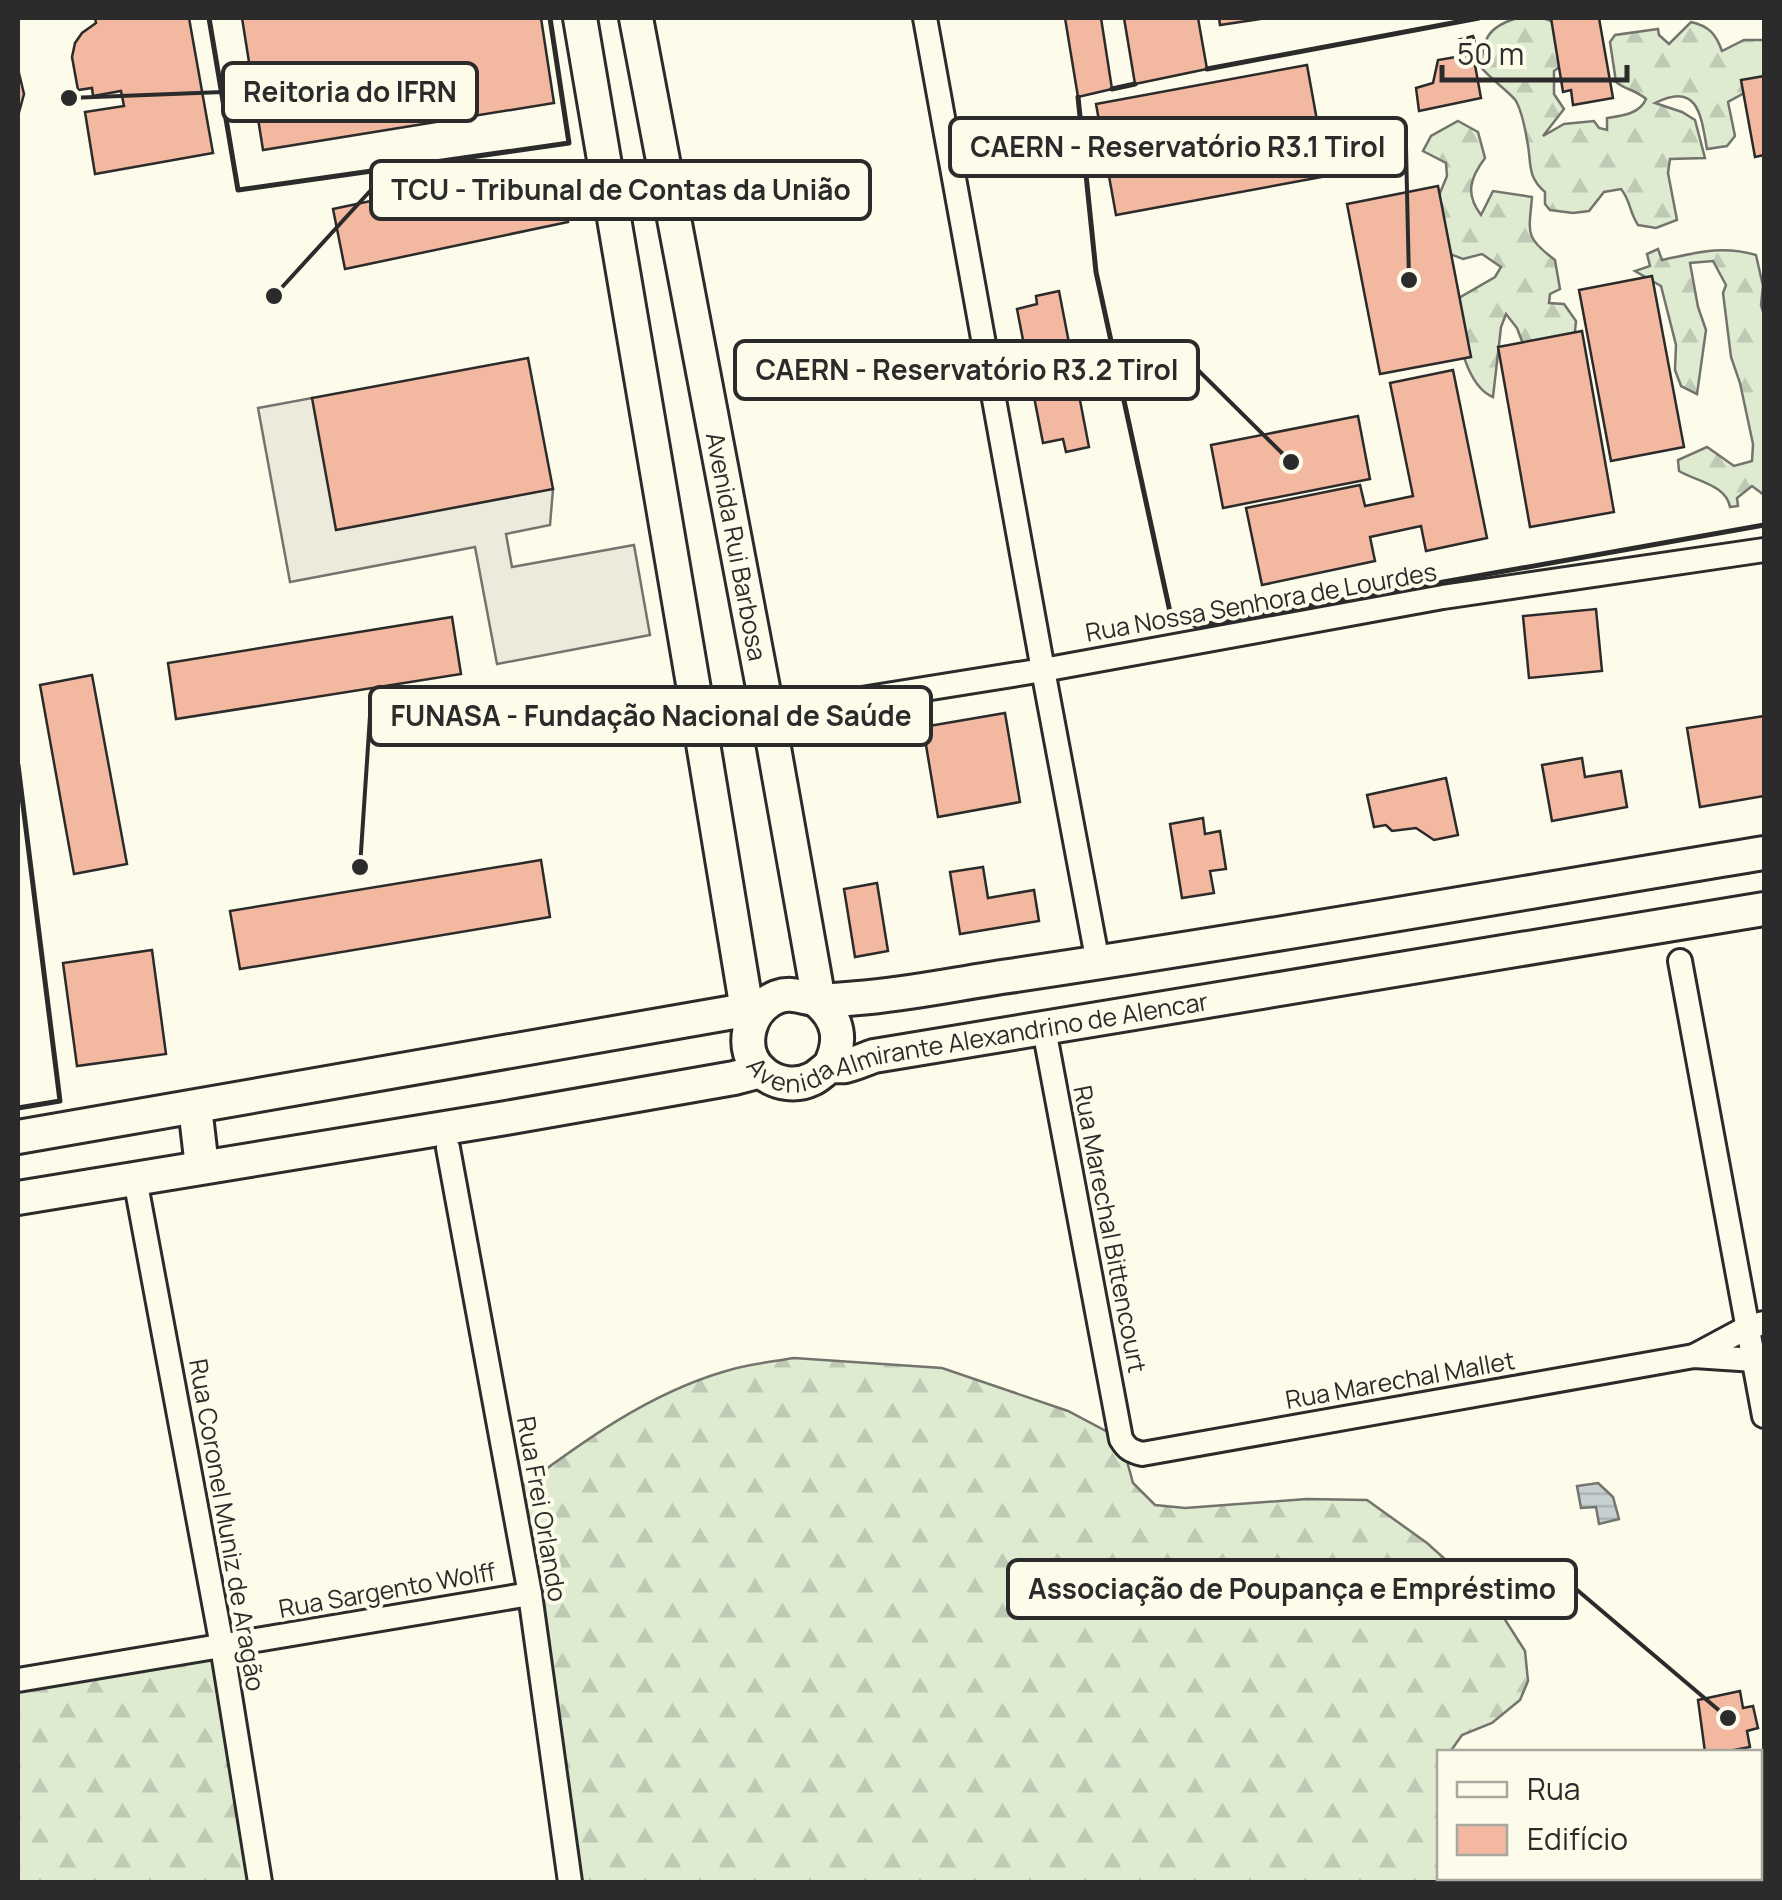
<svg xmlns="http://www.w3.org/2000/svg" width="1782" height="1900" viewBox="0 0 1782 1900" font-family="Manrope,sans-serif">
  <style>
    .forest { fill: url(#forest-firs); stroke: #74746e; stroke-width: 2.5 }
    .parking { fill: #eceadb; stroke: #74746e; stroke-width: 2.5 }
    .water { fill: url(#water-rules); stroke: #74746e; stroke-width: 2.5 }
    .building { fill: #f2b8a0; stroke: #2b2b2b; stroke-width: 2.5 }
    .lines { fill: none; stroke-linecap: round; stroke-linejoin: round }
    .street-casing { stroke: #2b2b2b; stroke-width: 28 }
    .secondary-casing { stroke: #2b2b2b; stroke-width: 38 }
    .street { stroke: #fdfbea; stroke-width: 22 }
    .secondary { stroke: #fdfbea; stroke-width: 32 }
    .wall { stroke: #2b2b2b; stroke-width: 5 }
    .labels { text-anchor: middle; stroke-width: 8; stroke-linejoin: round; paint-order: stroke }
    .street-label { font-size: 25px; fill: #2b2b2b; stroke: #fdfbea }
    .leader { fill: none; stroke: #2b2b2b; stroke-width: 4 }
    .callout-dot { fill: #2b2b2b; stroke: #fdfbea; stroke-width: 4 }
    .callout { fill: #fdfbea; stroke: #2b2b2b; stroke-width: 4 }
    .callout-label { font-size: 28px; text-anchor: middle; font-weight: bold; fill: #2b2b2b }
  </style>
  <defs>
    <pattern id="forest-firs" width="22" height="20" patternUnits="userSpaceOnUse" patternTransform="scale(2.5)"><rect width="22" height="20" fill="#deebd1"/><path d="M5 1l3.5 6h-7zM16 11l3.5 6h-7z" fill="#bfcab4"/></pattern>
    <pattern id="water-rules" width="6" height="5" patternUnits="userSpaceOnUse" patternTransform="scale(2.5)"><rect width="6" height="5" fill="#c7d0d0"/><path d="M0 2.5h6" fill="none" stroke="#abb3b3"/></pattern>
  </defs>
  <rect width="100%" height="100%" fill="#fdfbea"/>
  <g class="forest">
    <path d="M 1517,18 L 1543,18 L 1557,23 L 1567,61 L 1554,71 L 1554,94 L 1564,109 L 1543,136 L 1564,124 L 1594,121 L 1599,128 L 1607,130 L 1607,118 C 1621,116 1640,114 1646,99 C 1636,90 1626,90 1616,82 L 1610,42 L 1615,35 L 1658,29 L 1659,35 L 1669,44 L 1691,22 C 1709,26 1716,34 1722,51 L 1744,40 L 1764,40 L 1764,77 L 1755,87 L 1728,102 L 1735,136 L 1727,146 L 1707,149 C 1701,115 1698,81 1655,103 L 1682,112 L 1695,120 L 1705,158 L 1670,159 L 1668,173 L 1677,220 L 1656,228 L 1638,225 C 1629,212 1631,201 1621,189 L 1604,192 L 1589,211 L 1573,213 L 1550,210 L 1545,204 L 1545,192 C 1526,176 1532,162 1527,140 C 1525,128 1522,112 1516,101 C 1513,95 1488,77 1481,67 C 1483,38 1488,27 1517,18 Z"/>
    <path d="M 1458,121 L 1478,132 L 1485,158 C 1470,178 1465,194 1481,215 L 1493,191 L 1532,197 C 1529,233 1524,237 1555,260 L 1560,289 L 1550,294 L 1549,303 L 1564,304 L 1576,321 L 1574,341 L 1525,349 L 1517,328 L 1506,314 L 1501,327 L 1493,397 C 1464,385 1457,330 1452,302 L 1495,277 L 1501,267 L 1482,254 L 1463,259 L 1437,249 L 1435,205 L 1447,176 L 1446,163 L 1423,151 L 1431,136 Z"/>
    <path d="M 1658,249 L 1662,260 C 1696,253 1721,245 1756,255 L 1763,286 L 1761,305 L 1764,315 L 1764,495 L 1752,486 L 1737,498 L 1738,506 L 1730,507 C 1726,485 1698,482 1679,471 L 1678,460 L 1707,447 L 1734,466 L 1752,461 L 1753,444 L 1740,383 L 1731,357 L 1723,293 L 1726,285 L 1713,261 L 1690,263 L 1698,307 L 1706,330 L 1697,394 L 1681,386 L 1675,370 L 1676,345 L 1661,286 L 1635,271 L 1650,266 L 1647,254 Z"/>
    <path d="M 794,1358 L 942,1368 L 1068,1411 L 1121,1439 L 1133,1483 L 1155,1505 L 1185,1508 L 1307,1499 L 1367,1500 L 1427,1543 L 1485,1595 L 1504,1618 L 1525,1651 L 1528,1681 L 1520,1700 L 1492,1723 L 1462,1735 L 1450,1752 L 1440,1752 L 1440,1878 L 1499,1878 L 1502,1882 L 570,1882 L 512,1494 C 578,1445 646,1394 726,1371 C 747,1364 771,1362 794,1358 Z"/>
    <polygon points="222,1646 260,1882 18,1882 18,1680"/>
  </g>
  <polygon class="parking" points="312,398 553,489 550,525 506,534 512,567 634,545 650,635 497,664 475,547 290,582 258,408"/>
  <polygon class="water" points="1598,1483 1613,1497 1619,1519 1599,1524 1596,1507 1581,1508 1577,1486"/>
  <g class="building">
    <polygon points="95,18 189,18 213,153 95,174 85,112 124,106 121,91 93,96 92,88 78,90 72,57 75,43 82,33 96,23"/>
    <polygon points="242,18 541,18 554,103 263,150"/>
    <polygon points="1065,18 1101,18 1112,89 1078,97"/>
    <polygon points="1124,18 1198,18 1207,69 1135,84"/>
    <polygon points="1219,18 1267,18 1220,25"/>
    <polygon points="1551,18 1599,18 1613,98 1573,105 1571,90 1563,92"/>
    <polygon points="1473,36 1476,45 1460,49 1458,40"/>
    <polygon points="1473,54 1481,98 1419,111 1416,88 1433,83 1438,60"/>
    <polygon points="1307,65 1327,176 1116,215 1096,104"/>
    <polygon points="18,69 24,94 18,116"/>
    <polygon points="1764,76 1764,155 1755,157 1741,80"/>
    <polygon points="555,162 568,222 345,269 333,209"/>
    <polygon points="1438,186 1471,357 1380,374 1347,204"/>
    <polygon points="1652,276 1684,447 1611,461 1579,290"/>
    <polygon points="1059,291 1089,447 1066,452 1063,439 1043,443 1017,309 1037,304 1036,296"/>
    <polygon points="1582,331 1614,512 1530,527 1498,347"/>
    <polygon points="528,358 553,489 336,530 312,398"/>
    <polygon points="1453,370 1487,538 1426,551 1421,526 1370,537 1375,561 1262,585 1246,508 1360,485 1365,506 1413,496 1390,383"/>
    <polygon points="1358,416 1370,479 1223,508 1211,445"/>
    <polygon points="1596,609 1602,671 1529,678 1523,616"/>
    <polygon points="452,617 461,674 176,719 168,663"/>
    <polygon points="92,675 127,864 74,874 40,685"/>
    <polygon points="1005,713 1020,802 938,817 923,727"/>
    <polygon points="1764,716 1764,796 1700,807 1687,728"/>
    <polygon points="1582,758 1585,777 1621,771 1627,807 1552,821 1542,765"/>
    <polygon points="1446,778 1458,835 1434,840 1416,828 1392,831 1386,825 1374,827 1367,795"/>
    <polygon points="1203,818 1205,834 1220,831 1226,869 1210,871 1214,893 1182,898 1170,824"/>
    <polygon points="541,860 550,917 240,969 230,911"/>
    <polygon points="983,867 988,898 1034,890 1039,921 960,934 950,872"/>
    <polygon points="877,883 888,951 855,957 844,889"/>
    <polygon points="152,950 166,1054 77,1066 63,963"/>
    <polygon points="1740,1691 1743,1708 1753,1706 1758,1728 1747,1731 1750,1747 1723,1752 1705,1752 1698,1700"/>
  </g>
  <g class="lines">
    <defs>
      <g id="street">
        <polyline points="925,18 1043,670 1098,963"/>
        <polyline points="768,714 1043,670 1443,597 1764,550"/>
        <polyline points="1680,961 1764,1416"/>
        <path d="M 1044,1029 L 1121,1439 C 1127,1449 1131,1451 1142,1454 L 1694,1356 L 1755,1360 L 1764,1359"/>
        <polyline points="448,1148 530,1594 570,1882"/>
        <polyline points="135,1179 222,1646 260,1882"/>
        <polyline points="1694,1356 1748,1327 1764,1323"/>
        <polyline points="18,1680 530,1594"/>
        <polyline points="1760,1825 1764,1824"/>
      </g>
      <g id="secondary">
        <polyline points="580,18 700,725 745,998 754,1016"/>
        <path id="s1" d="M 636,18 L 768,714 L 816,984 L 816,1000 C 839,1018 843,1041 829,1067"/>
        <path id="s2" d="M 1764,853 C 1515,894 1266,938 1016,975 C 964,982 911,994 859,998 C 846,999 826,1002 814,999 C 800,997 791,992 777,997 C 747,1009 738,1051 762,1072 C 776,1084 796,1087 812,1079 C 819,1076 824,1069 830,1067 C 835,1065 840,1067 845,1066 C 855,1064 865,1059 874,1056 L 1764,909"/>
        <polyline points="195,1107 202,1167"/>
        <polyline points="18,1137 734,1012 754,1016"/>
        <polyline points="18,1198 506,1118 734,1078 761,1071"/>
      </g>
    </defs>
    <use href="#street" class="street-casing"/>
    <use href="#secondary" class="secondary-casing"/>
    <use href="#street" class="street"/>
    <use href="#secondary" class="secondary"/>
    <g class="wall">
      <polyline points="209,18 238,190 569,143 550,18"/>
      <polyline points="1207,69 1479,18"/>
      <polyline points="1112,89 1135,84"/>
      <polyline points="1078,97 1096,272 1170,612 1196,626 1764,525"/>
      <polyline points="18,765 60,1101 18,1108"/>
    </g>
  </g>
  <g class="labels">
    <g class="street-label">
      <text dy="9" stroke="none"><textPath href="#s1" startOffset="538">Avenida Rui Barbosa</textPath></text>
      <text transform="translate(1261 602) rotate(-10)" y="9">Rua Nossa Senhora de Lourdes</text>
      <text dy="9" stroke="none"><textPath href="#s2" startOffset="1312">Avenida Almirante Alexandrino de Alencar</textPath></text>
      <text transform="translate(1110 1229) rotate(79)" y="9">Rua Marechal Bittencourt</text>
      <text transform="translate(1400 1380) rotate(-10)" y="9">Rua Marechal Mallet</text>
      <text transform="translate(542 1509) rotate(80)" y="9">Rua Frei Orlando</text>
      <text transform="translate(227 1525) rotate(80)" y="9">Rua Coronel Muniz de Aragão</text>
      <text transform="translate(387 1590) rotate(-10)" y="9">Rua Sargento Wolff</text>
    </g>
  </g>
  <path class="leader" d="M69 98L223 92M1409 280L1406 147M274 296L371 190M1291 462L1198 370M360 867L370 716M1728 1718L1576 1589"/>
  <g class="callout-dot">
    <circle cx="69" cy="98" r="10"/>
    <circle cx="1409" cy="280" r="10"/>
    <circle cx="274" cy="296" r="10"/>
    <circle cx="1291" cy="462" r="10"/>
    <circle cx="360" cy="867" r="10"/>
    <circle cx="1728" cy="1718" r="10"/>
  </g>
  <g class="callout">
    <rect x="223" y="63" width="254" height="58" rx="10"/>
    <rect x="950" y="118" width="456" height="58" rx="10"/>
    <rect x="371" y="161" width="499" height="58" rx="10"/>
    <rect x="735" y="341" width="463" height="58" rx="10"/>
    <rect x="370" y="687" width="561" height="58" rx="10"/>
    <rect x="1008" y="1560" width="568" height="58" rx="10"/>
  </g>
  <g class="callout-label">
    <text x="350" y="102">Reitoria do IFRN</text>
    <text x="1178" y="157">CAERN - Reservatório R3.1 Tirol</text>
    <text x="621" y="200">TCU - Tribunal de Contas da União</text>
    <text x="967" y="380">CAERN - Reservatório R3.2 Tirol</text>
    <text x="651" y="726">FUNASA - Fundação Nacional de Saúde</text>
    <text x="1292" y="1599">Associação de Poupança e Empréstimo</text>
  </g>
  <rect width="1782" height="1900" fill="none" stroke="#2b2b2b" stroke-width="40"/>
  <rect x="1437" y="1750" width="325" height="130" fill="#fdfbea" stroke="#a9a89e" stroke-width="2.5"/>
  <rect x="1457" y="1782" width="50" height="15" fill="#fdfbea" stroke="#a9a89e" stroke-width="2.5"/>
  <text x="1527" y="1800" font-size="30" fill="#2b2b2b">Rua</text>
  <rect x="1457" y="1825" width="50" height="30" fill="#f2b8a0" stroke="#a9a89e" stroke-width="2.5"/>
  <text x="1527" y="1850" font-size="30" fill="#2b2b2b">Edifício</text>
  <path d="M1442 65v15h185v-15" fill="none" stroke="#2b2b2b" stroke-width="5"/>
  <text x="1457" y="65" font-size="30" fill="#2b2b2b" stroke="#fdfbea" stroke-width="8" paint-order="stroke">50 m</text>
</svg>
